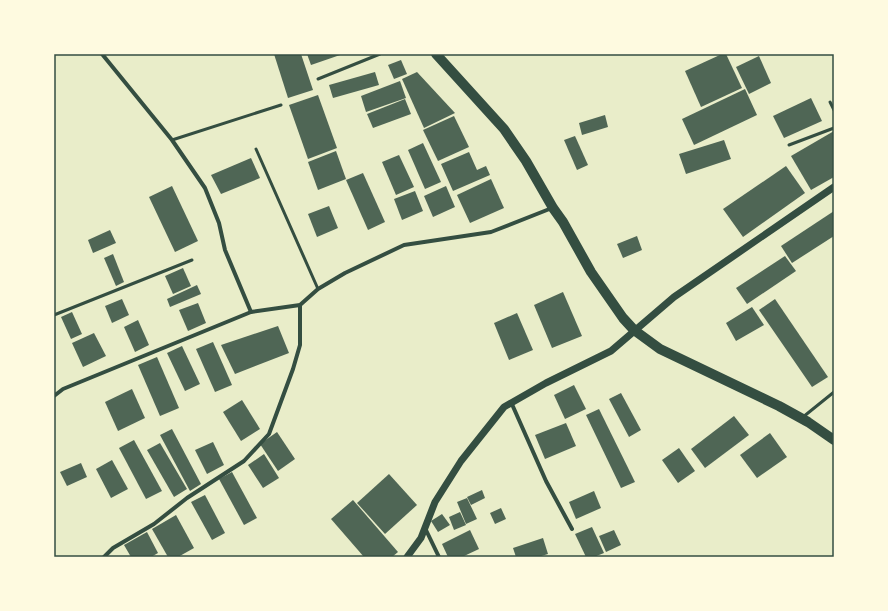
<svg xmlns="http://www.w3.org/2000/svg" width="888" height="611" viewBox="0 0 888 611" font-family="'Fira Sans',sans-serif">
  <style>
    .building { fill: #4f6655 }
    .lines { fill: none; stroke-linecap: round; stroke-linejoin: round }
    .service { stroke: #344e41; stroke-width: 3 }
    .minor { stroke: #344e41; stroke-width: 4 }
    .tertiary { stroke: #344e41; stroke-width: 7 }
    .primary { stroke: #344e41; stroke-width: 10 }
    .neatline { fill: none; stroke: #344e41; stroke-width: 1.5 }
  </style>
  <rect width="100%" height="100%" fill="#e9edc9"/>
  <g class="building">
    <polygon points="274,54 301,54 313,90 288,98"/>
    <polygon points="307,54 343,54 311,65"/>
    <polygon points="722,54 726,54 742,88 701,107 685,71"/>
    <polygon points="759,56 771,83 749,94 736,67"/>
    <polygon points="401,60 407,74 394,79 388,65"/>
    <polygon points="375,72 379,85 333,98 329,85"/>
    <polygon points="417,72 455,113 424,128 402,79"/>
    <polygon points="400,81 406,98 366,112 361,96"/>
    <polygon points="745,89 757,115 694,145 682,119"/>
    <polygon points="318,95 337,148 308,159 289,105"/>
    <polygon points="811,98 822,121 784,138 773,116"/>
    <polygon points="405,99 411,114 373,128 367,114"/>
    <polygon points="605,115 608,127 582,135 579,123"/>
    <polygon points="454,116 469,147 438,161 423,130"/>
    <polygon points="834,131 834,177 811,190 791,156"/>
    <polygon points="575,136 588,165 577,170 564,140"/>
    <polygon points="724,140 731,159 686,174 679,154"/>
    <polygon points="423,143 441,182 425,189 408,150"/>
    <polygon points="336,151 346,179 318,190 308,162"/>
    <polygon points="469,152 477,170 486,166 490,175 453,191 441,164"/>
    <polygon points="399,155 414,187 396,195 382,162"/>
    <polygon points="251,158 260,178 221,194 211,175"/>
    <polygon points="786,166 805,193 743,237 723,209"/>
    <polygon points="363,173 385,222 368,230 346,180"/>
    <polygon points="491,179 504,208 470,223 457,195"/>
    <polygon points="172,186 198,241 175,252 149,197"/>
    <polygon points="446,186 455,207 433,217 424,196"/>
    <polygon points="415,191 423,211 402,220 394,199"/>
    <polygon points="329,206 338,228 317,237 308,214"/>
    <polygon points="834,211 834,236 792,263 781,246"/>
    <polygon points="110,230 116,243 93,253 88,240"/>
    <polygon points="637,236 642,250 623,258 617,244"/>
    <polygon points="113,254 124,282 116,286 104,258"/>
    <polygon points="785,256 796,271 747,304 736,288"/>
    <polygon points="183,268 191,286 173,294 165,276"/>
    <polygon points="197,285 201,294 170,307 167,299"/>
    <polygon points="563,292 582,336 552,348 534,305"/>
    <polygon points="122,299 129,315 112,323 105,306"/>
    <polygon points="775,299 828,377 812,387 759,310"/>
    <polygon points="198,303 206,323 188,331 179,310"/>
    <polygon points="752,307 764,325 736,341 726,323"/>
    <polygon points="72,312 82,334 71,339 61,317"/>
    <polygon points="517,313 533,350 509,360 494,323"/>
    <polygon points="138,320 149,345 135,352 124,327"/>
    <polygon points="278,326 289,353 235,374 221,345"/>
    <polygon points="94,333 106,356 83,367 72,343"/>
    <polygon points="213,342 232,385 215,392 196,349"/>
    <polygon points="182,346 200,384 185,391 167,353"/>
    <polygon points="157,357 179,408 160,416 138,365"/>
    <polygon points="574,385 586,409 565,419 554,395"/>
    <polygon points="132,389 145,418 118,431 105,402"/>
    <polygon points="621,393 641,430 629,437 609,399"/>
    <polygon points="242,400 260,429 241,441 223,412"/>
    <polygon points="599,409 635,482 621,488 586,415"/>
    <polygon points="734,416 749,435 705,468 691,449"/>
    <polygon points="566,423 576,446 545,459 535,435"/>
    <polygon points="172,429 201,484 190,491 160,435"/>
    <polygon points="277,432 295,459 278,471 260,444"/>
    <polygon points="770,433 787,457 757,478 740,455"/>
    <polygon points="134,440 162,491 146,499 119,448"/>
    <polygon points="213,442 224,465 207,474 195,450"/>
    <polygon points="160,443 187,489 174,497 147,450"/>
    <polygon points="679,448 695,471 678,483 662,460"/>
    <polygon points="264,454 279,478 263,488 248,465"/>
    <polygon points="112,460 128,489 111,498 96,469"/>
    <polygon points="81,463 87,477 67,486 60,472"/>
    <polygon points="232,472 257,518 244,525 219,479"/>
    <polygon points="389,474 417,505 385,534 357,503"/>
    <polygon points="482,490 485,498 471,505 467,497"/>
    <polygon points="594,491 601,508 576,519 569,502"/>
    <polygon points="205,495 225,533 212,540 191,502"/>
    <polygon points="467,498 477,519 466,524 457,502"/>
    <polygon points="353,500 398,552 392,557 364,557 331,519"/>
    <polygon points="501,508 506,519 495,524 490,513"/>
    <polygon points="460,512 466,525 454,530 449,517"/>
    <polygon points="442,514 450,525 438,532 431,521"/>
    <polygon points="176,515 194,548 178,557 168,557 152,529"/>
    <polygon points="592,527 604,553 594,557 586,557 575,534"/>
    <polygon points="470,530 479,549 462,557 448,557 442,544"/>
    <polygon points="614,530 621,545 606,552 599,536"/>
    <polygon points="147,532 158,553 151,557 131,557 124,545"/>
    <polygon points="543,538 548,554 538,557 516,557 513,548"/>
  </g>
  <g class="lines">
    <g class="service">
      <polyline points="318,79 380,54"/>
      <polyline points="830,102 834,110"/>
      <polyline points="172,140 281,105"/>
      <polyline points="789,145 834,128"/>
      <polyline points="256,149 318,289"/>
      <polyline points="54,315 192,260"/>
      <polyline points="803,417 834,392"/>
    </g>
    <g class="minor">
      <polyline points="102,54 172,140 205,188 219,223 225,250 251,312 300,305 318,289 345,273 404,245 491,232 552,208"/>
      <polyline points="54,396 63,389 251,312"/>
      <polyline points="511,402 546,481 572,529"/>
      <polyline points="425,528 439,557"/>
      <polyline points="104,557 113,548 154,524 187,498 244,461 269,434 293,369 300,345 300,305"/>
    </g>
    <polyline class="tertiary" points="407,557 421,538 435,502 461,461 504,407 546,383 611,351 674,297 834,187"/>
    <polyline class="primary" points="436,54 504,129 526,161 553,208 563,222 591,272 623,318 634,330 660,349 779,406 808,422 834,440"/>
  </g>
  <rect width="888" height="611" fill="none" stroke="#fefae0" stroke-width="110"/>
  <rect x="55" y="55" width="778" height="501" class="neatline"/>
</svg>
